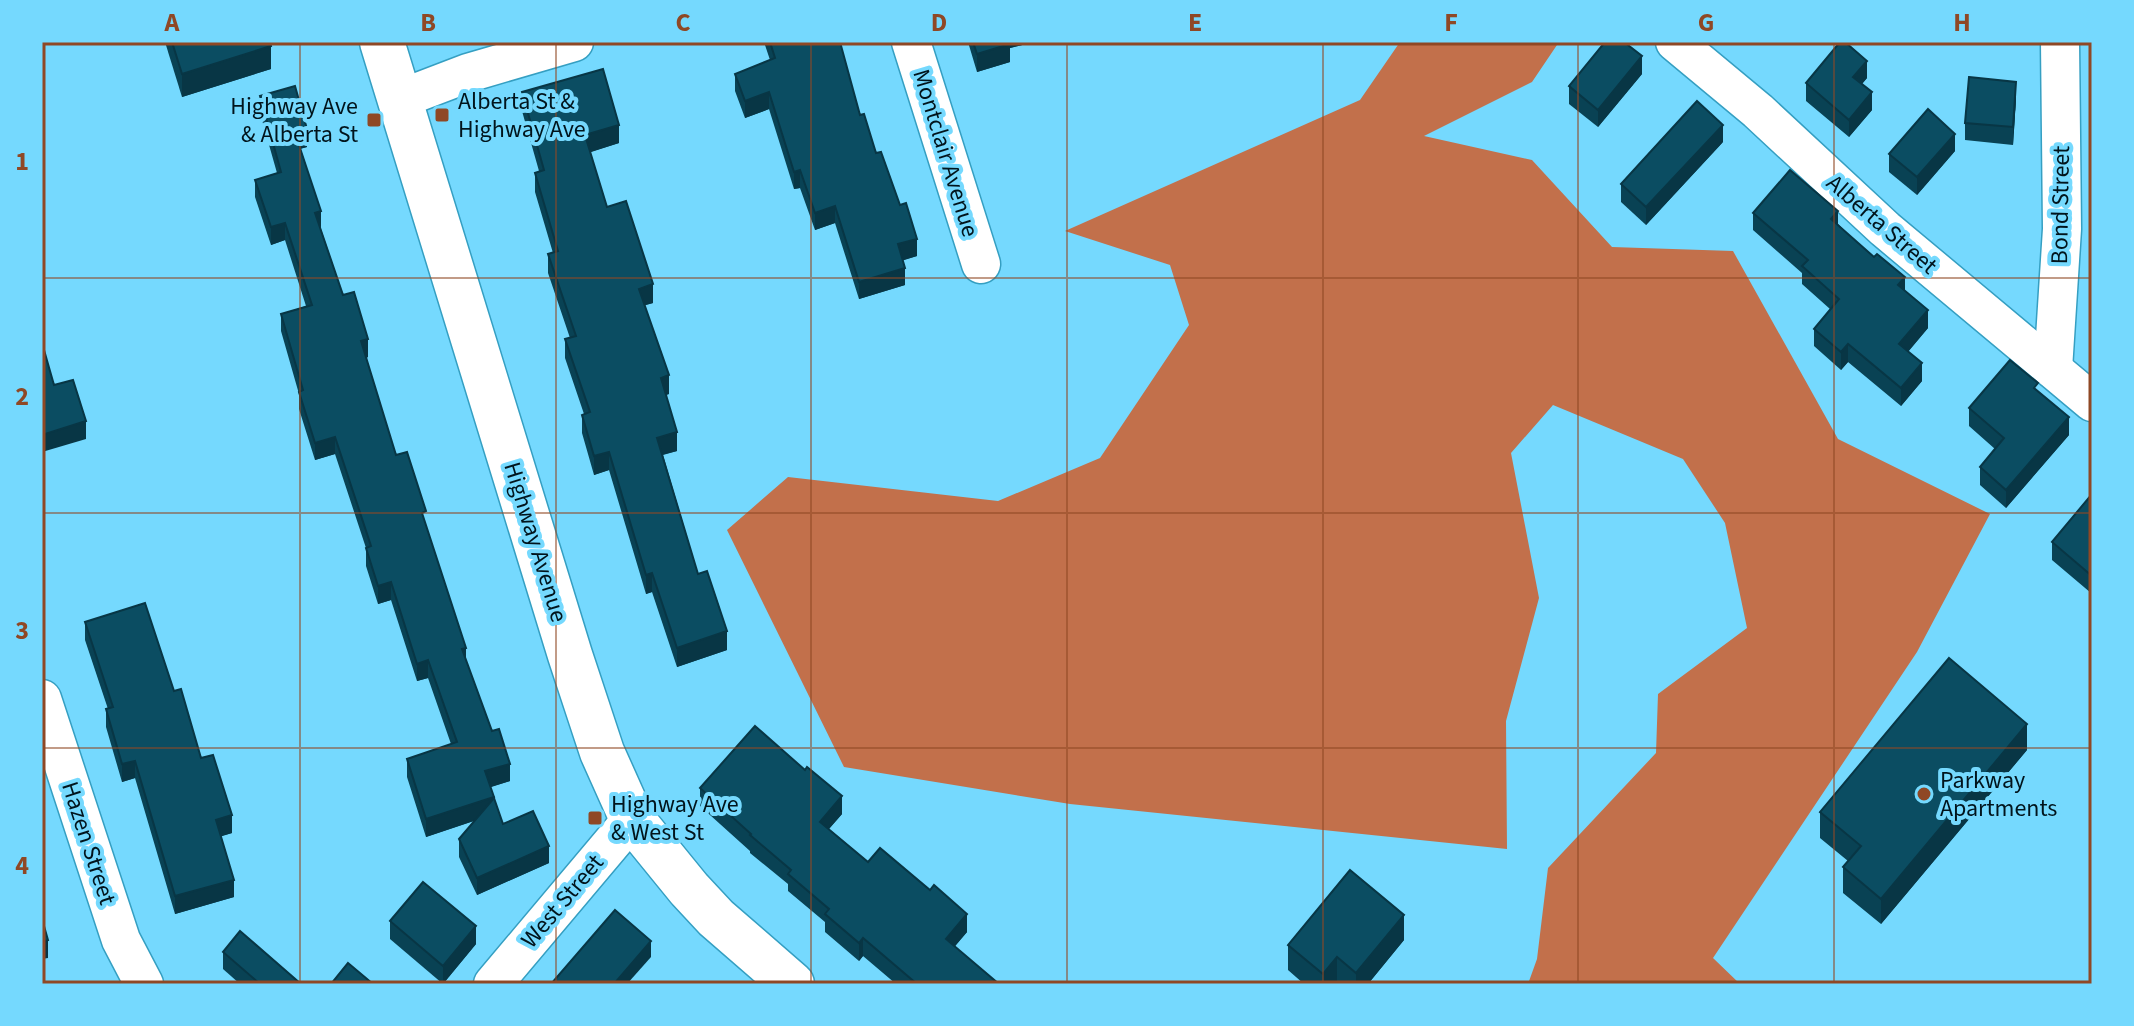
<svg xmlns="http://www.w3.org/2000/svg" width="2134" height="1026" viewBox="0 0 2134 1026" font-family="'Source Sans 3',sans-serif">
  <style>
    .forest { fill: #c2704b }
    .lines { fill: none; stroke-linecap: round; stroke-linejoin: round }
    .street-casing { stroke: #359fc2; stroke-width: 41 }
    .secondary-casing { stroke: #359fc2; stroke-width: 47 }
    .street { stroke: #fff; stroke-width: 38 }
    .secondary { stroke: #fff; stroke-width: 44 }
    .wall { fill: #094254 }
    .shaded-wall { fill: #083645 }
    .building { fill: #0b4d62; stroke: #083645; stroke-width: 2 }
    .grid { fill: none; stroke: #8f4825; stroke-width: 2; stroke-opacity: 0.55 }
    .poi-dot { fill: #8f4825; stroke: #75d9fe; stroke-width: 3 }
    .labels { text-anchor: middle; stroke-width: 8; stroke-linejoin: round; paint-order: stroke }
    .poi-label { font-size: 24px; fill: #01141c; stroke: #75d9fe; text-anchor: start }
    .street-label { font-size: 24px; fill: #01141c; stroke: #75d9fe }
    .neatline { fill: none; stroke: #8f4825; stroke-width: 3 }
    .grid-label { font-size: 26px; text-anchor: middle; font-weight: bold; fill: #8f4825 }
  </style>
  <rect width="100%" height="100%" fill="#75d9fe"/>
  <polygon class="forest" points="1400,42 1559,42 1532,82 1424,136 1532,160 1612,247 1733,251 1838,439 1990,514 1917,652 1713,958 1740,984 1528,984 1537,959 1548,868 1656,753 1658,694 1747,628 1725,523 1683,459 1553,405 1511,453 1539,598 1506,721 1507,849 1070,804 844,767 727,530 788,477 998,501 1100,458 1189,325 1170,265 1065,231 1360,100"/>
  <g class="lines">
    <defs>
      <g id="street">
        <polyline points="911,42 981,264"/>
        <polyline points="1675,42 1758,111 1885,229 2092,402"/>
        <polyline points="400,99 468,73 574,42"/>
        <polyline points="2053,369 2062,229 2060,42"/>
        <polyline points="42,699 121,940 144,984"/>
        <polyline points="493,984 632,819"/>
      </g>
      <polyline id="secondary" points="382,42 570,655 602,752 632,819 689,889 716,918 792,984"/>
    </defs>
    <use href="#street" class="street-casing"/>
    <use href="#secondary" class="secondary-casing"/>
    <use href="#street" class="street"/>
    <use href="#secondary" class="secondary"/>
  </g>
  <g class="wall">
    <polygon points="165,42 270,42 271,69 182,97"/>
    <polygon points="764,42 840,42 860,115 876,153 917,256 903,260 905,285 859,299 835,223 815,230 800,188 794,189 769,109 745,118 735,91 735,74 770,60"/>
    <polygon points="968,42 1035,42 1010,48 1010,62 977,72"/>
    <polygon points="1642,74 1598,127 1569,104 1569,86"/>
    <polygon points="1867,78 1862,84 1872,110 1849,137 1806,101 1806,83"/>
    <polygon points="522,92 619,143 590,152 607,207 653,303 645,305 669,394 666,395 677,451 663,455 698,574 727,650 677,667 652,592 646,594 609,470 594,475 582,433 582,415 584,414 565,358 565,339 570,338 548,273 548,254 553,253 535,192 535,173 539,171 522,111"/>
    <polygon points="260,96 307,147 300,149 321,229 343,295 368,357 366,358 396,455 426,525 466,662 510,781 490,787 503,824 549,863 477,895 459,857 459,839 474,821 426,837 407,777 407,759 451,744 428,678 417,681 391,600 378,604 366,566 366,548 335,454 315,460 299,409 299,394 281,331 281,314 306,306 285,240 271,245 255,197 255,180 277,173 260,113"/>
    <polygon points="2016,99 2013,145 1965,140 1965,123"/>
    <polygon points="1723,142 1646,225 1621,202 1621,184"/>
    <polygon points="1955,151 1917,195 1889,172 1889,154"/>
    <polygon points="1753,213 1838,224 1905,291 1928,328 1908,352 1922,381 1901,406 1848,362 1841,370 1814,346 1814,329 1830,309 1802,284 1802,273 1753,230"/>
    <polygon points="2038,391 2069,435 2006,508 1980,485 1980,467 1995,449 1969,426 1969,408"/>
    <polygon points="2092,494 2092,598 2091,593 2052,560 2052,542"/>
    <polygon points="85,622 174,691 232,833 221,836 234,897 175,914 135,778 122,782 106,727 106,709 108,709 85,640"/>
    <polygon points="2027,750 1881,924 1843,893 1843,867 1848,861 1820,838 1820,812"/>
    <polygon points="700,788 842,814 829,829 868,862 967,932 954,947 999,984 896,984 863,956 859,961 825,932 825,922 788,891 788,884 750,853 750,851 700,806"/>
    <polygon points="390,921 476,944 443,984 390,939"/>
    <polygon points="1404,940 1368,984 1338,984 1337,983 1336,984 1304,984 1288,970 1288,945"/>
    <polygon points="223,952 301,984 240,984 223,969"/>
  </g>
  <g class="shaded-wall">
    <polygon points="1007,42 1035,42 1010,48 1010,62 977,72 977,54"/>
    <polygon points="271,46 271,69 182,97 182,74"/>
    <polygon points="1642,56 1642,74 1598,127 1598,110"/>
    <polygon points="1867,61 1867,78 1853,94 1853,77"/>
    <polygon points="2016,82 2016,99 2013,145 2013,127"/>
    <polygon points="769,92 769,109 745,118 745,101"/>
    <polygon points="1872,92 1872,110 1849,137 1849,120"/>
    <polygon points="619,125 619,143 585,154 585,135"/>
    <polygon points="1723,125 1723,142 1646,225 1646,207"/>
    <polygon points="307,129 307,147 295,150 295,133"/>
    <polygon points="1955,134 1955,151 1917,195 1917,177"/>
    <polygon points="800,170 800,188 794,189 794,172"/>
    <polygon points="835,206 835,223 815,230 815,213"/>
    <polygon points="321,211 321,229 315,213"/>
    <polygon points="1838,211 1838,229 1831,219"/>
    <polygon points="285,223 285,240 271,245 271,227"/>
    <polygon points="917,239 917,256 898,262 898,244"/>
    <polygon points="905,268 905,285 859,299 859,282"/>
    <polygon points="1905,277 1905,295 1898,285"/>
    <polygon points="653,284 653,303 639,307 639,289"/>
    <polygon points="1928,310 1928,328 1899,362 1899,344"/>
    <polygon points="368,339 368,357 361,359 361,341"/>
    <polygon points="1848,344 1848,362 1841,370 1841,352"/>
    <polygon points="1922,363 1922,381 1901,406 1901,388"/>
    <polygon points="669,375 669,394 661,396 661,378"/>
    <polygon points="2069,417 2069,435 2006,508 2006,490"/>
    <polygon points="86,421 86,439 42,452 42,435"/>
    <polygon points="677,432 677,451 657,456 657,438"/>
    <polygon points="335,437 335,454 315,460 315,443"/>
    <polygon points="609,452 609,470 594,475 594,456"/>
    <polygon points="652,573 652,592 646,594 646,575"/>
    <polygon points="391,582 391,600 378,604 378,586"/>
    <polygon points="727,631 727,650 677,667 677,648"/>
    <polygon points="466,648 466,665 462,649"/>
    <polygon points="428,660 428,678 417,681 417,664"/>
    <polygon points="2027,724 2027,750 1881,924 1881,899"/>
    <polygon points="135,761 135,778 122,782 122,764"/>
    <polygon points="510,764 510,781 485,789 485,771"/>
    <polygon points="842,796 842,814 820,839 820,822"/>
    <polygon points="494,797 494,814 426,837 426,819"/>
    <polygon points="232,815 232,833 216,838 216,820"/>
    <polygon points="549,846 549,863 477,895 477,878"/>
    <polygon points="234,880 234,897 175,914 175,896"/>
    <polygon points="967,914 967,932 946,957 946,939"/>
    <polygon points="1404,915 1404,940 1368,984 1356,984 1356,973"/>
    <polygon points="476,926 476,944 443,984 443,966"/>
    <polygon points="863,938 863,956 859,961 859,943"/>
    <polygon points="48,940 48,958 42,959 42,942"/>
    <polygon points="651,941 651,957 627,984 614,984"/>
    <polygon points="1337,957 1337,983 1336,984 1323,984 1323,974"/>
  </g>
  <g class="building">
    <polygon points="172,42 270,42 271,46 182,74"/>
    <polygon points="770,42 840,42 860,115 864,114 876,153 881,152 900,205 906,203 917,239 898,244 905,268 859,282 835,206 815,213 800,170 794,172 769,92 745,101 735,74 775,58"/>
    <polygon points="973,42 1010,42 1010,44 977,54"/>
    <polygon points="1605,42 1624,42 1642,56 1598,110 1569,86"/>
    <polygon points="1840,42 1845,42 1867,61 1853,77 1872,92 1849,120 1806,83"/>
    <polygon points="603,69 619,125 585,135 607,207 626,201 653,284 639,289 669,375 661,378 677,432 657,438 698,574 707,571 727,631 677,648 652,573 646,575 609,452 594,456 582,415 590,412 565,339 576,336 548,254 558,251 535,173 544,170 522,92"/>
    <polygon points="1969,77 2016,82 2013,127 1965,123"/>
    <polygon points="295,86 307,129 295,133 321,211 315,213 343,295 354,292 368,339 361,341 396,455 407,452 426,511 422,513 466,648 462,649 492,731 499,729 510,764 485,771 494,797 426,819 407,759 457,742 428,660 417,664 391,582 378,586 366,548 371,546 335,437 315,443 299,392 303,390 281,314 312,305 285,223 271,227 255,180 281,172 260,96"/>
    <polygon points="1697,101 1723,125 1646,207 1621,184"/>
    <polygon points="1928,109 1955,134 1917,177 1889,154"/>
    <polygon points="1790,170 1838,211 1831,219 1874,257 1877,254 1905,277 1898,285 1928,310 1899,344 1922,363 1901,388 1848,344 1841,352 1814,329 1839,299 1802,266 1808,260 1753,213"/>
    <polygon points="42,343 54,385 73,380 86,421 42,435"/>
    <polygon points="2010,360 2038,383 2034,388 2069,417 2006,490 1980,467 2004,438 1969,408"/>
    <polygon points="2092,494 2092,576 2052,542"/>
    <polygon points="145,603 174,691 181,689 201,758 213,755 232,815 216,820 234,880 175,896 135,761 122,764 106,709 113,707 85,622"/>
    <polygon points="1949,658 2027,724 1881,899 1843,867 1861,846 1820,812"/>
    <polygon points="755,726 805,770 807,767 842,796 820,822 868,862 880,848 930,890 934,885 967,914 946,939 999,984 917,984 863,938 859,943 825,914 829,909 788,874 791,870 750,835 751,834 700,788"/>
    <polygon points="494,798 503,824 533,811 549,846 477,878 459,839"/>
    <polygon points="1350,870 1404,915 1356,973 1337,957 1323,974 1288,945"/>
    <polygon points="423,882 476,926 443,966 390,921"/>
    <polygon points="615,910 651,941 614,984 551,984"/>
    <polygon points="42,919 48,940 42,942"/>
    <polygon points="240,931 301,984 260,984 223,952"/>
    <polygon points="348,963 373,984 331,984"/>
  </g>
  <path class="grid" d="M 300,42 L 300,984M 556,42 L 556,984M 811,42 L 811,984M 1067,42 L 1067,984M 1323,42 L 1323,984M 1578,42 L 1578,984M 1834,42 L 1834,984M 42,278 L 2092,278M 42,513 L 2092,513M 42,748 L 2092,748"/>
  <g class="poi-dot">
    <rect x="434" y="107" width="16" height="16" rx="4"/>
    <rect x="366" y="112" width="16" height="16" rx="4"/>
    <circle cx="1924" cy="794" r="8"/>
    <rect x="587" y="810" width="16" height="16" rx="4"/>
  </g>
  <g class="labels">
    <g class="poi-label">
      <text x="458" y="109">Alberta St &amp;<tspan x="458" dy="28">Highway Ave</tspan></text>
      <text x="358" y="114" text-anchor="end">Highway Ave<tspan x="358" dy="28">&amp; Alberta St</tspan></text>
      <text x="1940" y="788">Parkway<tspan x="1940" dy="28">Apartments</tspan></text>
      <text x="611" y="812">Highway Ave<tspan x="611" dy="28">&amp; West St</tspan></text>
    </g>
    <g class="street-label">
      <text transform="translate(946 153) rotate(73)" y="8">Montclair Avenue</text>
      <text transform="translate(2060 205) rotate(-89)" y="8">Bond Street</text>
      <text transform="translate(1882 224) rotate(41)" y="8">Alberta Street</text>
      <text transform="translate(536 542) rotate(73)" y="8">Highway Avenue</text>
      <text transform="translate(89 843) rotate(72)" y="8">Hazen Street</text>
      <text transform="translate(562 901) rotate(-50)" y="8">West Street</text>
    </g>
  </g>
  <rect width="2134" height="1026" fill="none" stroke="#75d9fe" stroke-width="88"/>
  <rect x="44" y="44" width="2046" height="938" class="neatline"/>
  <g class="grid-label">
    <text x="172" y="31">A</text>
    <text x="428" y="31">B</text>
    <text x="683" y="31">C</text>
    <text x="939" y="31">D</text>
    <text x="1195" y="31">E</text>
    <text x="1451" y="31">F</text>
    <text x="1706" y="31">G</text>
    <text x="1962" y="31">H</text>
    <text x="22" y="170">1</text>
    <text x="22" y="405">2</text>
    <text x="22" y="639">3</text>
    <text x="22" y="874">4</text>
  </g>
</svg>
